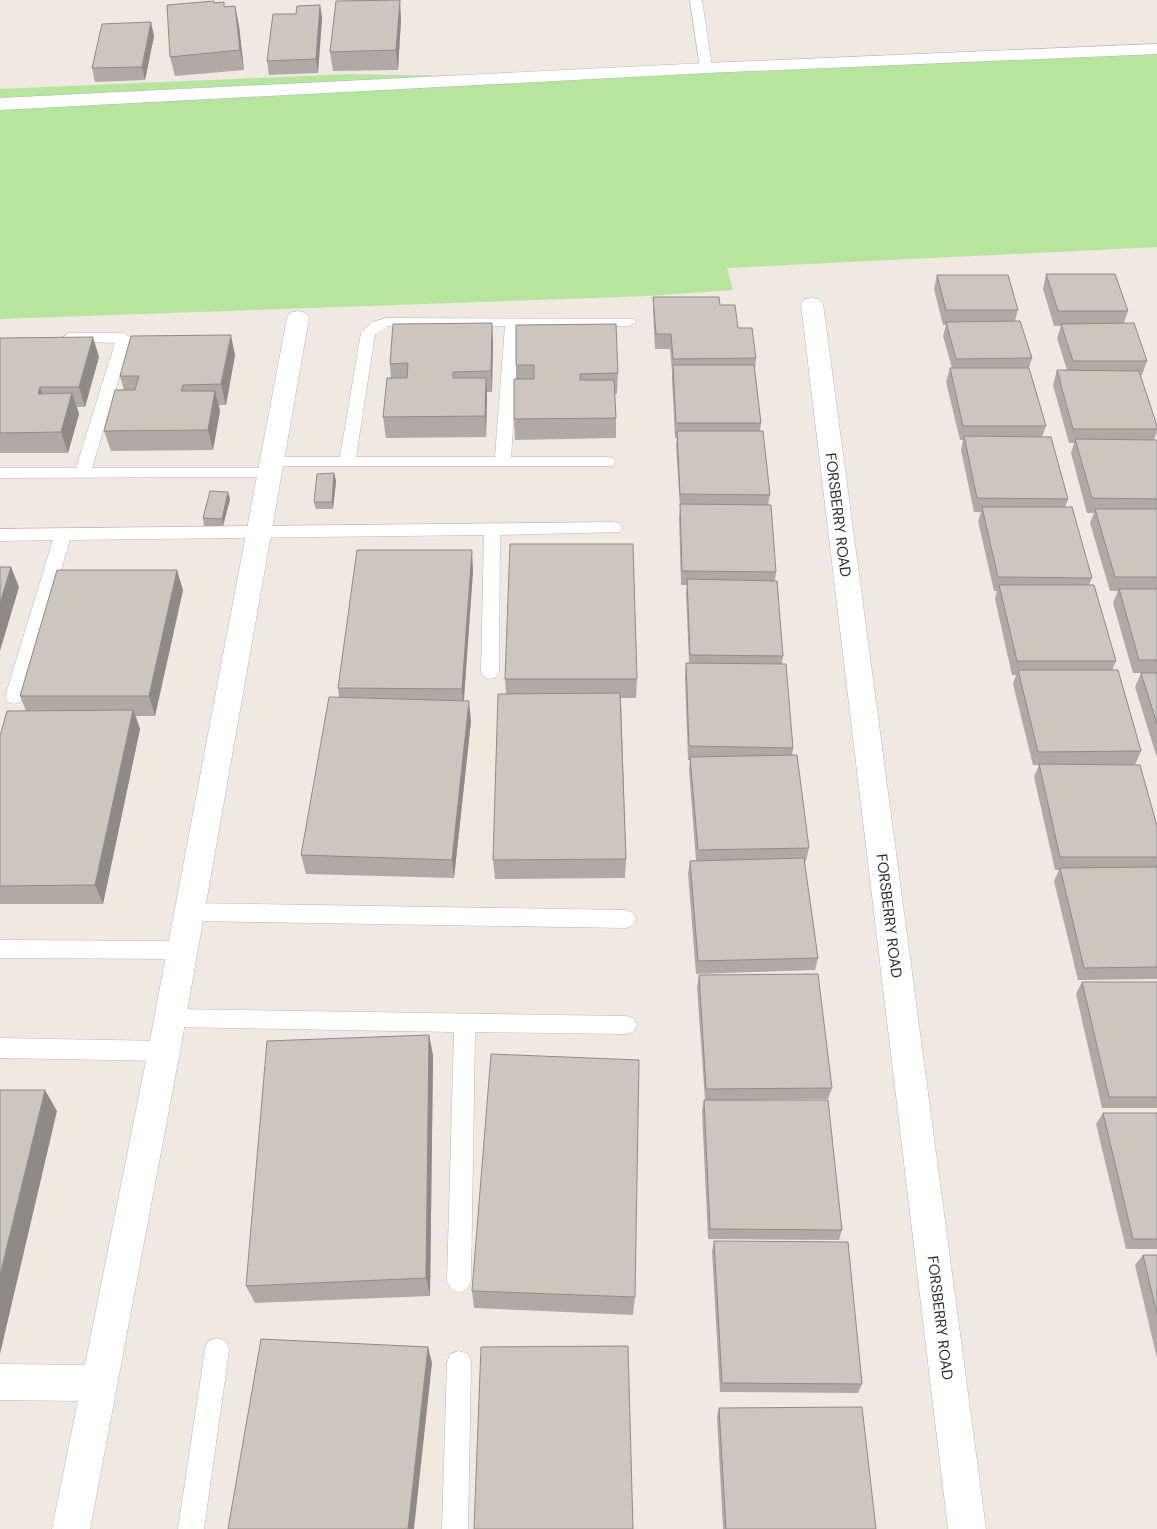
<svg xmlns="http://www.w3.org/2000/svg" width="1157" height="1529" viewBox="0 0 1157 1529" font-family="'DM Sans',sans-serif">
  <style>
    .green { fill: #b6e59e }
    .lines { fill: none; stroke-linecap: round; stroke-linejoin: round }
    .service-casing { stroke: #b4b7c1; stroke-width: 1 }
    .minor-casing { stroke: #b4b7c1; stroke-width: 1 }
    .tertiary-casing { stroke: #b4b7c1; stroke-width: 1 }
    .service { fill: #fff; fill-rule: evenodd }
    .minor { fill: #fff; fill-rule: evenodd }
    .tertiary { fill: #fff; fill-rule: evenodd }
    .wall { fill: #afaba4 }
    .shaded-wall { fill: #8e8b86 }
    .building { fill: #cbc7bf; stroke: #8e8b86 }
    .labels { text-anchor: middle; stroke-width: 4; stroke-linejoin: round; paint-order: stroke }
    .street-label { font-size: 15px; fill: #2e2e2e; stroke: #fff }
  </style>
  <rect width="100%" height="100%" fill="#efe9e1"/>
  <polygon class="green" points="1157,50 1157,247 727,268 733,290 648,296 0,319 0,89 351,74 565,78"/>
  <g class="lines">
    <defs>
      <g id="service">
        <polygon points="690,0 702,0 712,68 710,71 702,71 700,68"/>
        <path d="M 387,318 L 634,319 L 636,322 L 629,326 L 520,326 L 511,457 L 607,457 L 613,458 L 615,462 L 613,466 L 266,466 L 264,462 L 266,458 L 272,457 L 340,457 L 361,333 L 372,322 ZM 388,326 L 505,326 L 495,457 L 356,457 L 375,334 Z"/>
        <polygon points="69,333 124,333 131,338 92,468 270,468 276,469 278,473 276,477 0,478 0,468 76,468 115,343 64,341 62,338"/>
        <polygon points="614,522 620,524 622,528 620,532 500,535 499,672 496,677 490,679 484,677 481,672 484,535 70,540 23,697 20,702 14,704 8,702 5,697 53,540 0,541 0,529"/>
        <polygon points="189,903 626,910 633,913 636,919 633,925 626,928 189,921 182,918 179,912 182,906"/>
        <polygon points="0,940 182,941 189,944 192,950 189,956 182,959 0,958"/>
        <polygon points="170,1009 626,1016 633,1018 637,1025 633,1032 626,1034 475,1032 471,1281 467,1289 459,1293 451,1289 447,1281 454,1032 170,1027 163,1025 159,1018 163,1011"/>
        <polygon points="0,1038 164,1041 172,1044 175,1051 172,1058 164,1061 0,1058"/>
        <polygon points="217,1338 226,1341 229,1350 204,1529 178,1529 205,1350 208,1341"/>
        <polygon points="459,1351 468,1354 471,1363 468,1529 442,1529 447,1363 450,1354"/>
      </g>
      <g id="minor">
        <polygon points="812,298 819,299 823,304 986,1529 948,1529 801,304 805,299"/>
        <polygon points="298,311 306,313 309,318 180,1051 90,1529 52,1529 78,1401 0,1400 0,1364 85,1365 148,1051 287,318 290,313"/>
      </g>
      <polygon id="tertiary" points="1157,44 1157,54 706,73 0,110 0,98 706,63"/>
    </defs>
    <use href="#service" class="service-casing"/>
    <use href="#minor" class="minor-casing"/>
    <use href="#tertiary" class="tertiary-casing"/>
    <use href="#service" class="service"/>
    <use href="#minor" class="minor"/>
    <use href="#tertiary" class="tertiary"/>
  </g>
  <g class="wall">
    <polygon points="215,3 225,7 235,6 239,26 244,70 175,76 170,57"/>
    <polygon points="320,5 322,18 318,73 269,75 267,61 296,14"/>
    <polygon points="401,19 398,70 333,71 330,52"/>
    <polygon points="154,36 145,80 95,82 92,68"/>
    <polygon points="1046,274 1128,311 1124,323 1147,361 1142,375 1140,375 1157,426 1157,432 1154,440 1157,440 1157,758 1135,687 1141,673 1133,673 1113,603 1118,591 1110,591 1090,523 1094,513 1087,513 1071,453 1074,443 1069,443 1053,385 1057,370 1067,370 1057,338 1061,326 1054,326 1043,289"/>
    <polygon points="937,275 1018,310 1015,321 1032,358 1029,368 1046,426 1042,437 1068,499 1065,507 1092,578 1089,585 1116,661 1112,670 1141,751 1135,765 1157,857 1157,979 1078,980 1054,881 1059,870 1055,870 1034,777 1039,765 1033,765 1013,684 1016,675 1012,675 995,599 997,591 994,591 978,521 981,512 974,512 961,450 963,440 960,440 946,382 950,368 952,368 943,336 946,325 943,325 934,289"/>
    <polygon points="653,297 720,305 738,328 756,358 755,370 761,423 760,431 770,495 768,505 776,572 775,580 783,656 782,664 793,748 792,756 809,848 806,861 804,861 818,958 815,970 696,974 688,873 690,861 696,860 689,770 690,760 688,760 685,677 686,663 689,663 686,593 687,585 681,585 679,518 680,508 676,445 677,438 675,438 672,380 672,371 670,349 655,349 653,311"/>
    <polygon points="516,325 618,373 617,394 615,394 616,418 616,438 515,440 514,419 516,379"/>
    <polygon points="0,338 99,357 85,407 77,407 79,414 68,453 0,453"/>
    <polygon points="493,343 492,392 487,392 486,437 386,438 383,417 391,378 390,364"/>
    <polygon points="235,355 226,405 219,405 220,411 213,450 111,451 104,431 124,390 120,376"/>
    <polygon points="334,473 336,481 333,509 316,509 314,502"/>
    <polygon points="230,499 223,526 204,526 203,518"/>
    <polygon points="473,571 464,701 471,721 454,878 306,874 301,855 339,697 338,688"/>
    <polygon points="183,590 155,716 136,716 140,729 103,904 0,904 0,736 26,711 20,696"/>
    <polygon points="505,679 637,679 636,698 621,698 626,859 625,878 495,879 493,860 506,694"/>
    <polygon points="699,975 832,1088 828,1099 747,1100 842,1230 839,1240 708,1239 702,1111 704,1100 705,1100 697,987"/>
    <polygon points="1082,982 1157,982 1157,1108 1102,1108 1076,994"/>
    <polygon points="429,1035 433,1056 430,1296 255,1303 246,1286"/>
    <polygon points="1103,1113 1157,1113 1157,1249 1126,1249 1096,1124"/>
    <polygon points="714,1241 862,1384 858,1393 720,1392 712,1251"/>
    <polygon points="1143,1255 1157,1255 1157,1358 1135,1265"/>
    <polygon points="472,1291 635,1297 633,1315 474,1308"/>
    <polygon points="719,1408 876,1529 723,1529 717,1416"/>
  </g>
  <g class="shaded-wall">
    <polygon points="400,0 401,19 398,70 396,50"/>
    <polygon points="320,5 322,18 318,73 316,59"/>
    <polygon points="235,6 239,26 244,70 240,50"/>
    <polygon points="151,22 154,36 145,80 142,67"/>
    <polygon points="492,323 493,343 492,392 491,371"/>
    <polygon points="231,335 235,355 226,405 221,384"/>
    <polygon points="93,337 99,357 85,407 79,387"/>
    <polygon points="486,378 487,398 486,437 485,416"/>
    <polygon points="40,387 47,408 38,394"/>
    <polygon points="215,391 220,411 213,450 208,430"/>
    <polygon points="72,393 79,414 68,453 61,432"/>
    <polygon points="334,473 336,481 333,509 332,502"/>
    <polygon points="228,492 230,499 223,526 222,519"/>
    <polygon points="472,550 473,571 463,709 462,689"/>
    <polygon points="11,567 19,587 0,651 0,603"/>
    <polygon points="177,570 183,590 155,716 149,696"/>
    <polygon points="469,701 471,721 454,878 452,860"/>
    <polygon points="133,710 140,729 103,904 95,885"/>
    <polygon points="429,1035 433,1056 430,1296 426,1278"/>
    <polygon points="45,1090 57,1111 0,1354 0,1275"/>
    <polygon points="428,1347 432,1363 414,1529 408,1529"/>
  </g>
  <g class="building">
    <polygon points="400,0 396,50 330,52 336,1"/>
    <polygon points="214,1 214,3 224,2 224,7 235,6 240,50 170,57 167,5"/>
    <polygon points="320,5 316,59 267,61 273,14 296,14 297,6"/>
    <polygon points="151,22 142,67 92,68 102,24"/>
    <polygon points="1046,274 1115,274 1128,311 1058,311"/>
    <polygon points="937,275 1008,275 1018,310 946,310"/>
    <polygon points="653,297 719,297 720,305 735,305 738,328 752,328 756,358 673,359 671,334 656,334"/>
    <polygon points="1020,321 1032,358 956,359 946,322"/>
    <polygon points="492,323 491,371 453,372 453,378 486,378 485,416 383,417 387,378 407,378 408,363 390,364 393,324"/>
    <polygon points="1134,323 1147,361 1073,361 1061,324"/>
    <polygon points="616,324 618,373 580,374 580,380 614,380 616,418 514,419 514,379 534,379 534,365 516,365 516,325"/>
    <polygon points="231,335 221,384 183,385 181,391 215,391 208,430 104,431 115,390 135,390 139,376 120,376 131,336"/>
    <polygon points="93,337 79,387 40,387 38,394 72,393 61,432 0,433 0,338"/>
    <polygon points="673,365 754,365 761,423 676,423"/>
    <polygon points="950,368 1029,368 1046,426 963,426"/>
    <polygon points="1057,370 1139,371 1157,426 1157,429 1073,429"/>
    <polygon points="677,431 763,431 770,495 680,494"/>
    <polygon points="964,436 1051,437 1068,499 977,498"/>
    <polygon points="1075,439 1157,440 1157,499 1092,498"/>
    <polygon points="334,473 332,502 314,502 317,474"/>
    <polygon points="210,491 228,492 222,519 203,518"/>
    <polygon points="680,504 771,505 776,572 682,571"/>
    <polygon points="982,507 1072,507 1092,578 998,577"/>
    <polygon points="1095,509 1157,509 1157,577 1115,577"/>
    <polygon points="510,544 633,544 637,679 505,679"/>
    <polygon points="357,550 472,550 462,689 338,688"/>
    <polygon points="0,567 11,567 0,603"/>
    <polygon points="57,570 177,570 149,696 20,696"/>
    <polygon points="687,579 777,581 783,656 690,655"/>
    <polygon points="999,585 1094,585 1116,661 1017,661"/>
    <polygon points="1119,589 1157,589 1157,660 1139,660"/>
    <polygon points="686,663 786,664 793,748 689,746"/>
    <polygon points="1018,670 1118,670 1141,751 1038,752"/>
    <polygon points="1141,673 1157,673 1157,724"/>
    <polygon points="620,693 626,859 493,860 498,694"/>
    <polygon points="329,697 469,701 452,860 301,855"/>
    <polygon points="133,710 95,885 0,886 0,736 7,711"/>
    <polygon points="797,755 809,848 698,850 690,757"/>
    <polygon points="1039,764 1140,765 1157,826 1157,857 1060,857"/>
    <polygon points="804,858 818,958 698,961 690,861"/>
    <polygon points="1157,867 1157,967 1084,968 1060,868"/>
    <polygon points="818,974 832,1088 706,1089 699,975"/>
    <polygon points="1082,982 1157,982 1157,1097 1109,1097"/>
    <polygon points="429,1035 426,1278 246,1286 267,1041"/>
    <polygon points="491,1054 639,1060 635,1297 472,1291"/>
    <polygon points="0,1090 45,1090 0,1275"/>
    <polygon points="704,1100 828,1100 842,1230 710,1229"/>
    <polygon points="1103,1113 1157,1113 1157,1239 1133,1239"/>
    <polygon points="714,1241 848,1242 862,1384 722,1383"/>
    <polygon points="1143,1255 1157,1255 1157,1314"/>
    <polygon points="261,1339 428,1347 408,1529 228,1529"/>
    <polygon points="628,1346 633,1529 474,1529 481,1347"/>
    <polygon points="862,1407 876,1529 726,1529 719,1408"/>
  </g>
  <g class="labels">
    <g class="street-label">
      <text transform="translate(838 515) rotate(83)" y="5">FORSBERRY ROAD</text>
      <text transform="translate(889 916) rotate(83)" y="5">FORSBERRY ROAD</text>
      <text transform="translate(940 1318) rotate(83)" y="5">FORSBERRY ROAD</text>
    </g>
  </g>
</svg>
